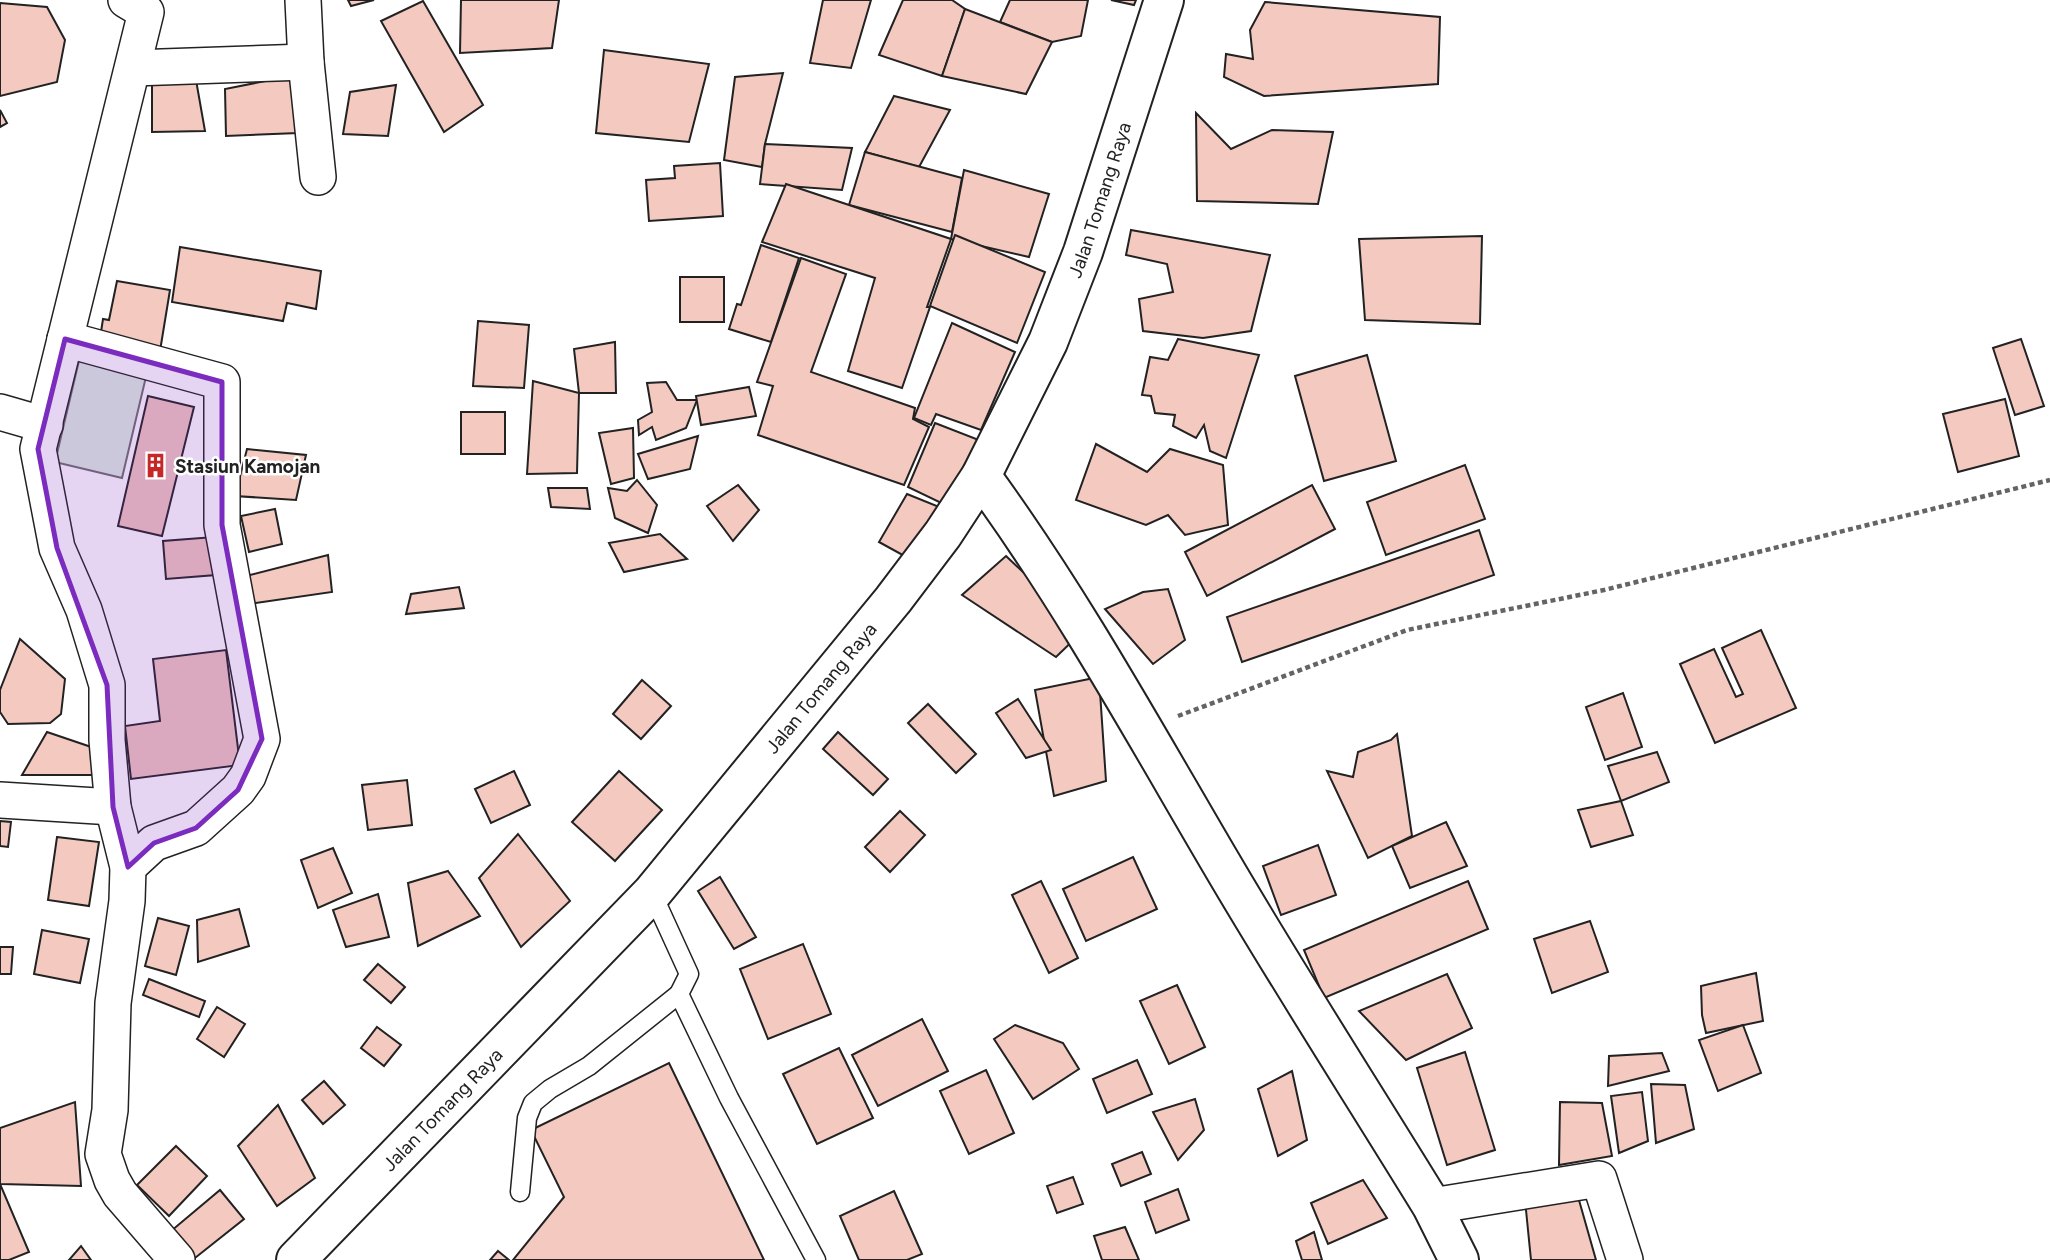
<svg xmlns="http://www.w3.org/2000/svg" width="2050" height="1260" viewBox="0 0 2050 1260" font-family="Figtree,sans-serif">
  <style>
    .green { fill: #e0efe3; stroke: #6f6f6f; stroke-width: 2 }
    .building { fill: #f3c9c0; stroke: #222; stroke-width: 2 }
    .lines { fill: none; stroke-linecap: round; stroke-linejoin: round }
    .lane-casing { stroke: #222; stroke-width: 21 }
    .street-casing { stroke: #222; stroke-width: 38 }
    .secondary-casing { stroke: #222; stroke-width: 42 }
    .path { stroke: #646464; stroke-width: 4.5; stroke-dasharray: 5 3.5; stroke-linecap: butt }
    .lane { stroke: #fff; stroke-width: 18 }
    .street { stroke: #fff; stroke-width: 35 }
    .secondary { stroke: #fff; stroke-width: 38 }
    .marked { fill: #7b2cbf; fill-opacity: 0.2; stroke: #7b2cbf; stroke-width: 5; stroke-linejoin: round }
    .labels { text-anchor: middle; stroke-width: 5; stroke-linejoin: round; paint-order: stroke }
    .street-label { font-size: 19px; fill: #222; stroke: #fff }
    .poi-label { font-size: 19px; font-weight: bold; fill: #222; stroke: #fff; text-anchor: start }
  </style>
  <rect width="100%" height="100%" fill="#fff"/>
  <polygon class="green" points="82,348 149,364 122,478 55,462"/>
  <g class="building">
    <polygon points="348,0 374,0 351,6"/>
    <polygon points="461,0 559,0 552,48 460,53"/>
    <polygon points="823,0 871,0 851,68 810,63"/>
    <polygon points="903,0 952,0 965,9 942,76 879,55"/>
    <polygon points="1010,0 1088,0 1081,36 1052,42 1000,22"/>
    <polygon points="1111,0 1136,0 1134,5"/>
    <polygon points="423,1 483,105 444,132 381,21"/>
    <polygon points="1265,2 1440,17 1438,84 1264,96 1224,77 1226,54 1253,59 1250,30"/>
    <polygon points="0,3 47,7 65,40 57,82 0,96"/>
    <polygon points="965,9 1052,42 1026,94 942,76"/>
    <polygon points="604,50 709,64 689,142 596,133"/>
    <polygon points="783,73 765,144 762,167 724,160 735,77"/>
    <polygon points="296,75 298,133 226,136 225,89"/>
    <polygon points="196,80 205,131 152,132 152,85"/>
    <polygon points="396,85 388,136 343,134 350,92"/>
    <polygon points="894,96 950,110 919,167 865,152"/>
    <polygon points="0,110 7,123 0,127"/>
    <polygon points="1196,113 1231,149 1272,130 1333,132 1318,204 1197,201"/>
    <polygon points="765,144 852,148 842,190 760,184"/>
    <polygon points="865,152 962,178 952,232 849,205"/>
    <polygon points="720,163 723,216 649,221 646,180 675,178 674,166"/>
    <polygon points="964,170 1049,194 1029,257 951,239"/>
    <polygon points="786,184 951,239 927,307 930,307 902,388 848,371 875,278 762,242"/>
    <polygon points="1131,230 1270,255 1251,331 1203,338 1143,331 1139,299 1173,292 1167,264 1126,255"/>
    <polygon points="955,235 1045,272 1017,343 930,306"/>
    <polygon points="1482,236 1480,324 1365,320 1359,239"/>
    <polygon points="761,245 799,258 771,342 729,329 737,304 741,305"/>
    <polygon points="180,247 321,271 316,309 287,303 283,321 172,302"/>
    <polygon points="801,258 846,274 811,372 915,408 913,419 929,427 904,485 758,435 773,386 757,382"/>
    <rect x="680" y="277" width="44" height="45"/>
    <polygon points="117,281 170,290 159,357 99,345 103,319 109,320"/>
    <polygon points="478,321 529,325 524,388 473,386"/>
    <polygon points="952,323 1015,352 981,430 936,414 931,425 914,418"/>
    <polygon points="1178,339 1259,355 1226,458 1210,451 1204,425 1196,438 1173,426 1175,415 1155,413 1151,396 1142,395 1150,357 1168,360"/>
    <polygon points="2021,339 2044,406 2015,415 1993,348"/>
    <polygon points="615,342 616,393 579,393 574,349"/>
    <polygon points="1367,355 1396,461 1324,481 1295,376"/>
    <polygon points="533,381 579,393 577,473 527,474"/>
    <polygon points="666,382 677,400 697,400 686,428 656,440 652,427 639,435 638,420 652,412 647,383"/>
    <polygon points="749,387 756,416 701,425 696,396"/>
    <polygon points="148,396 194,407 162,536 118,526"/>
    <polygon points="2005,399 2019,456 1958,472 1943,414"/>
    <rect x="461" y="412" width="44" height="42"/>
    <polygon points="935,423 984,442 958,511 908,487"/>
    <polygon points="633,428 634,478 611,484 599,433"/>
    <polygon points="698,436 690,469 648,479 638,454"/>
    <polygon points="1096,444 1147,472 1170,449 1223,465 1228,525 1185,535 1168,515 1146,525 1076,500"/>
    <polygon points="247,449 306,455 296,500 235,496"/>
    <polygon points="1465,465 1485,519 1386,555 1367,502"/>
    <polygon points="637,480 657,505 648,533 615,518 608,488 627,491"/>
    <polygon points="738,485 759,510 733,541 707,506"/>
    <polygon points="1312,485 1335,529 1207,596 1185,552"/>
    <polygon points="548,488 587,488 590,509 551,507"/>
    <polygon points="907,494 949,511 908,558 879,542"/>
    <polygon points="275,509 282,544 249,552 241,516"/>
    <polygon points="1479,530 1494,575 1242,662 1227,617"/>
    <polygon points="660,534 687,559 624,572 609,543"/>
    <polygon points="214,537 216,575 166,579 163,541"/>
    <polygon points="328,555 332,592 249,604 242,577"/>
    <polygon points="1006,556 1084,630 1056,657 962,595"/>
    <polygon points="459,587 464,608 406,614 411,594"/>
    <polygon points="1168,589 1185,640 1153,664 1105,609 1143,592"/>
    <polygon points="1761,630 1796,708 1715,743 1680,664 1714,649 1736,697 1743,694 1722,648"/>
    <polygon points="20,639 65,679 61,714 50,723 8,724 0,712 0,690"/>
    <polygon points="226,650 240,765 131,779 125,726 160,721 153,659"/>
    <polygon points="1099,677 1106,781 1054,796 1035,690"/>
    <polygon points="642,680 671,706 641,739 613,714"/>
    <polygon points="1623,693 1642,747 1605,760 1586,707"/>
    <polygon points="1018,699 1051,750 1026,758 996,713"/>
    <polygon points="928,704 976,754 956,773 908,723"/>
    <polygon points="47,732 100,750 93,775 22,775"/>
    <polygon points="838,732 888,779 873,795 823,749"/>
    <polygon points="1397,734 1412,836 1368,858 1327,771 1353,777 1358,752 1391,740"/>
    <polygon points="1657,752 1669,782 1621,801 1608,766"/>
    <polygon points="514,771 530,805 491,823 475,789"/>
    <polygon points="619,771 662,810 615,861 572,822"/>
    <polygon points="407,780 412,825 368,830 362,785"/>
    <polygon points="1621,801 1633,835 1591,847 1578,810"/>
    <polygon points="900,811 925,835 890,872 865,847"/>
    <polygon points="0,821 11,822 8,847 0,846"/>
    <polygon points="1446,822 1467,866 1410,888 1392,846"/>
    <polygon points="518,834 570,901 521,947 479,878"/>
    <polygon points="57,837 99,842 89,906 48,900"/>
    <polygon points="1318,845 1336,895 1281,915 1263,866"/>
    <polygon points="333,848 352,893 318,908 301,860"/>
    <polygon points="1133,857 1157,909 1086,941 1063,889"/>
    <polygon points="448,871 480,916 418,946 408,883"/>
    <polygon points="720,877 756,937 734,949 698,891"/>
    <polygon points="1041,881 1078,958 1049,973 1012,895"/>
    <polygon points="1468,881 1488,929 1324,998 1304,950"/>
    <polygon points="378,894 389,937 346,947 333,910"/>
    <polygon points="239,909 249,946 198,962 197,920"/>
    <polygon points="158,918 189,926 176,975 145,966"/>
    <polygon points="1590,921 1608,972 1552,993 1534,939"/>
    <polygon points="42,930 89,939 80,983 34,974"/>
    <polygon points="803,944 831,1014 768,1039 740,969"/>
    <polygon points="0,947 13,947 11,974 0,974"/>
    <polygon points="378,964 405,987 391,1003 364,980"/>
    <polygon points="1756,973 1763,1021 1706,1033 1702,1015 1701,986"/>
    <polygon points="1447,974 1472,1028 1406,1060 1359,1011"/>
    <polygon points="149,979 205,1001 199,1017 143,995"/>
    <polygon points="1177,985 1205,1047 1169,1064 1140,1001"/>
    <polygon points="217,1007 245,1024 224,1057 197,1039"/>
    <polygon points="922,1019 948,1071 878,1106 852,1055"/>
    <polygon points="1015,1025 1063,1043 1079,1069 1033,1099 994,1039"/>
    <polygon points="1743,1025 1761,1073 1718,1091 1699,1040"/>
    <polygon points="377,1027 401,1045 384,1066 361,1048"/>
    <polygon points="839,1048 873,1118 817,1144 783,1074"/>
    <polygon points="1465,1052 1495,1150 1447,1165 1417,1068"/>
    <polygon points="1662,1053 1669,1071 1608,1086 1609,1056"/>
    <polygon points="1137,1060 1152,1094 1107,1113 1093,1079"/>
    <polygon points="669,1063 764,1260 513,1260 564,1197 531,1130"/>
    <polygon points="986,1070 1014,1133 969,1154 940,1091"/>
    <polygon points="1292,1071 1307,1140 1278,1156 1258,1089"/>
    <polygon points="324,1081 345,1105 323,1124 302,1100"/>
    <polygon points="1651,1084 1685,1085 1694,1129 1656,1143"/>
    <polygon points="1642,1092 1648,1141 1619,1153 1611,1096"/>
    <polygon points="1195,1099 1204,1130 1178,1160 1153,1112"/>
    <polygon points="75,1102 81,1186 0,1184 0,1128"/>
    <polygon points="1560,1102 1602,1103 1612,1156 1559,1165"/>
    <polygon points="278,1105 315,1178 277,1206 238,1146"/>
    <polygon points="176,1146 207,1176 169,1216 137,1185"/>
    <polygon points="1142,1152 1151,1174 1121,1186 1112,1164"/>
    <polygon points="1073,1177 1083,1204 1057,1213 1047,1186"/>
    <polygon points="1363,1180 1387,1218 1328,1244 1311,1203"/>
    <polygon points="0,1184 29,1252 9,1260 0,1260"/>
    <polygon points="1575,1186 1596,1260 1531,1260 1525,1200"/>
    <polygon points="1178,1189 1189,1220 1156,1233 1145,1202"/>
    <polygon points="220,1190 244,1219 195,1258 171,1231"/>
    <polygon points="894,1191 922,1254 907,1260 859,1260 840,1216"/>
    <polygon points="1125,1227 1139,1260 1102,1260 1094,1236"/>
    <polygon points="1314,1232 1322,1260 1302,1260 1296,1241"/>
    <polygon points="81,1246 91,1260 69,1260"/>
    <polygon points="498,1251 509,1260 490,1260"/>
  </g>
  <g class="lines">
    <defs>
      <g id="lane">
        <polyline points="652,893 689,974 679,994 729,1098 816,1260"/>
        <polyline points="520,1192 527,1118 533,1103 550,1089 589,1066 679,994"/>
      </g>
      <g id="street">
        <polyline points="126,0 146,12 38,449 57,548 84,610 107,685 107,740 113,807 128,867 127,901 113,1003 110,1110 103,1154 112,1180 120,1194 177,1260"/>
        <polyline points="303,0 306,62 318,177"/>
        <polyline points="133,68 306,62"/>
        <polyline points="65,339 222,382 222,525 262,739 248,776 238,790 196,828 154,843 128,867"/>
        <polyline points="0,412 45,425"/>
        <polyline points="0,800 113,807"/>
        <polyline points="1432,1206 1599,1179 1625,1260"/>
      </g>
      <g id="secondary">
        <path d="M 981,476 C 1071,599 1144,732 1221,863 C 1289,979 1362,1092 1432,1206 L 1459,1260"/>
        <path id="s1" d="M 296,1260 L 652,893 L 893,600 L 943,534 L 981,476 L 1048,342 L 1083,252 L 1164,0"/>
      </g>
    </defs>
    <use href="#lane" class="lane-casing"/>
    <use href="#street" class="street-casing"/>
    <use href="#secondary" class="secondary-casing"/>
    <polyline class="path" points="1178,716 1407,630 1604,590 2050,480"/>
    <use href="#lane" class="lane"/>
    <use href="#street" class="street"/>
    <use href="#secondary" class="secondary"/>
  </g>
  <path class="marked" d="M 65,339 L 222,382 L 222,525 L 262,739 L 238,790 L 196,828 L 154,843 L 128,867 L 113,807 L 107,685 L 57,548 L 38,449 Z"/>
  <defs>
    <symbol id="building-bare" viewBox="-9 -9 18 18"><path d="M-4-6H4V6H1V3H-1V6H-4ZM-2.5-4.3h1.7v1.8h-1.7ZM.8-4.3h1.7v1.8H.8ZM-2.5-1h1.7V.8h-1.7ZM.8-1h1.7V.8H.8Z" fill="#c62828" stroke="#fff" stroke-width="2.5" paint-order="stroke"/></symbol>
  </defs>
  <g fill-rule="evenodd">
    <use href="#building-bare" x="138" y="448" width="35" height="35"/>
  </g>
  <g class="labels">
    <g class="street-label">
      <text dy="7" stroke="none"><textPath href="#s1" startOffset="1344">Jalan Tomang Raya</textPath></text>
      <text dy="7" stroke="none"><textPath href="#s1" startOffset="777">Jalan Tomang Raya</textPath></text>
      <text dy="7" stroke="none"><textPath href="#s1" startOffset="210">Jalan Tomang Raya</textPath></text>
    </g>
    <g class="poi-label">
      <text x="175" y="473">Stasiun Kamojan</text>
    </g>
  </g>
</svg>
